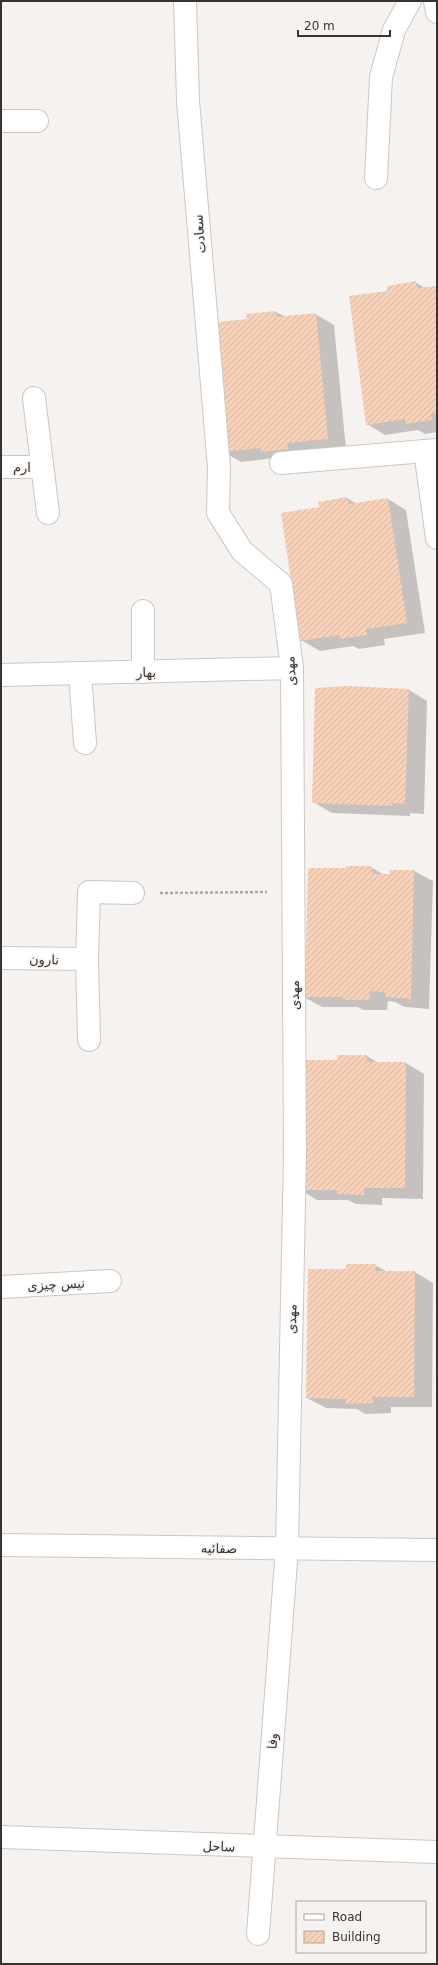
<svg xmlns="http://www.w3.org/2000/svg" width="438" height="1965" viewBox="0 0 438 1965" font-family="'DejaVu Sans',Cairo,sans-serif">
  <style>
    .shadow { fill: #0003 }
    .building { fill: url(#building-hatch) }
    .lines { fill: none; stroke-linecap: round; stroke-linejoin: round }
    .minor-casing { stroke: #ccc7c5; stroke-width: 24 }
    .path { stroke: #aba7a5; stroke-width: 2.5; stroke-dasharray: 3 2; stroke-linecap: butt }
    .minor { stroke: #fff; stroke-width: 22 }
    .labels { text-anchor: middle; stroke-width: 3; stroke-linejoin: round; paint-order: stroke }
    .street-label { font-size: 13px; fill: #363433; stroke: #f6f2ef }
  </style>
  <defs>
    <pattern id="building-hatch" width="6" height="6" patternUnits="userSpaceOnUse"><rect width="6" height="6" fill="#f7d1ba"/><path d="M-1 1l2-2M0 6l6-6M5 7l2-2" fill="none" stroke="#d4b4a0"/></pattern>
  </defs>
  <rect width="100%" height="100%" fill="#f6f2ef"/>
  <g class="shadow">
    <polygon points="415,282 425,288 437,287 437,432 425,434 418,430 385,435 367,424 388,292"/>
    <polygon points="276,312 286,317 315,314 334,325 346,449 241,462 222,451 248,320"/>
    <polygon points="347,498 357,504 388,499 406,510 425,633 384,639 385,645 359,649 353,646 320,651 301,640 320,508"/>
    <polygon points="409,690 427,701 424,814 410,813 410,816 332,813 313,802"/>
    <polygon points="371,867 384,875 390,875 390,871 414,871 433,881 429,1009 405,1007 395,1002 388,1001 387,1010 363,1010 358,1007 322,1007 304,997"/>
    <polygon points="367,1056 378,1063 406,1063 424,1074 423,1199 382,1198 382,1205 356,1204 348,1200 317,1200 299,1189 338,1061"/>
    <polygon points="375,1265 387,1272 415,1272 433,1283 432,1407 391,1407 391,1413 365,1414 357,1409 326,1408 307,1398 347,1270"/>
  </g>
  <g class="building">
    <polygon points="416,281 417,288 437,286 437,413 431,414 432,420 405,424 405,419 366,425 349,296 387,291 387,286"/>
    <polygon points="276,311 277,317 316,313 328,439 287,443 288,449 261,452 261,448 221,452 209,323 247,319 246,314"/>
    <polygon points="347,497 349,504 388,498 407,623 366,629 367,635 340,639 339,635 300,641 281,513 319,507 318,502"/>
    <polygon points="347,686 409,689 405,804 392,803 392,806 312,803 315,688"/>
    <polygon points="346,866 371,866 373,874 389,874 389,870 414,870 411,999 385,997 385,992 370,991 369,1000 344,1000 342,997 302,997 305,991 308,868 345,868"/>
    <polygon points="337,1055 367,1055 367,1062 406,1062 405,1188 364,1188 364,1195 337,1194 337,1190 298,1190 299,1060 337,1060"/>
    <polygon points="346,1264 376,1264 375,1271 415,1271 414,1397 373,1397 373,1403 346,1404 346,1399 306,1398 308,1269 346,1269"/>
  </g>
  <g class="lines">
    <defs>
      <g id="minor">
        <polyline points="185,1 188,101 219,467 218,513 242,551 281,584 292,668 295,1153 287,1548 258,1934"/>
        <polyline points="435,1 437,12"/>
        <polyline points="1,121 37,121"/>
        <polyline points="376,178 381,77 394,30 410,1"/>
        <polyline points="34,398 48,513"/>
        <polyline points="425,451 437,538"/>
        <polyline points="281,463 437,450"/>
        <polyline points="1,467 42,467"/>
        <polyline points="143,672 143,611"/>
        <polyline points="80,673 85,743"/>
        <polyline points="1,675 292,668"/>
        <polyline points="1,958 87,959"/>
        <polyline points="89,1040 87,959 89,892 133,893"/>
        <polyline points="1,1287 110,1281"/>
        <polyline points="1,1545 437,1550"/>
        <polyline points="1,1837 437,1852"/>
      </g>
    </defs>
    <use href="#minor" class="minor-casing"/>
    <polyline class="path" points="160,893 267,892"/>
    <use href="#minor" class="minor"/>
  </g>
  <g class="labels">
    <g class="street-label">
      <text transform="translate(199 234) rotate(-95)" y="5">سعادت</text>
      <text x="22" y="472">ارم</text>
      <text transform="translate(290 671) rotate(-94)" y="5">مهدی</text>
      <text transform="translate(146 672) rotate(-1)" y="5">بهار</text>
      <text transform="translate(44 959) rotate(1)" y="5">نارون</text>
      <text transform="translate(294 995) rotate(-90)" y="5">مهدی</text>
      <text transform="translate(56 1284) rotate(-3)" y="5">نیس چیزی</text>
      <text transform="translate(291 1319) rotate(-89)" y="5">مهدی</text>
      <text transform="translate(219 1548) rotate(1)" y="5">صفائیه</text>
      <text transform="translate(272 1741) rotate(-86)" y="5">وفا</text>
      <text transform="translate(219 1846) rotate(2)" y="5">ساحل</text>
    </g>
  </g>
  <rect width="438" height="1965" fill="none" stroke="#363433" stroke-width="4"/>
  <rect x="296" y="1901" width="130" height="52" fill="#f6f2ef" stroke="#a9a6a4"/>
  <rect x="304" y="1914" width="20" height="6" fill="#ffffff" stroke="#a9a6a4"/>
  <text x="332" y="1921" font-size="12" fill="#363433">Road</text>
  <rect x="304" y="1931" width="20" height="12" fill="url(#building-hatch)" stroke="#a9a6a4"/>
  <text x="332" y="1941" font-size="12" fill="#363433">Building</text>
  <path d="M298 30v6h92v-6" fill="none" stroke="#363433" stroke-width="2"/>
  <text x="304" y="30" font-size="12" fill="#363433" stroke="#f6f2ef" stroke-width="3" paint-order="stroke">20 m</text>
</svg>
